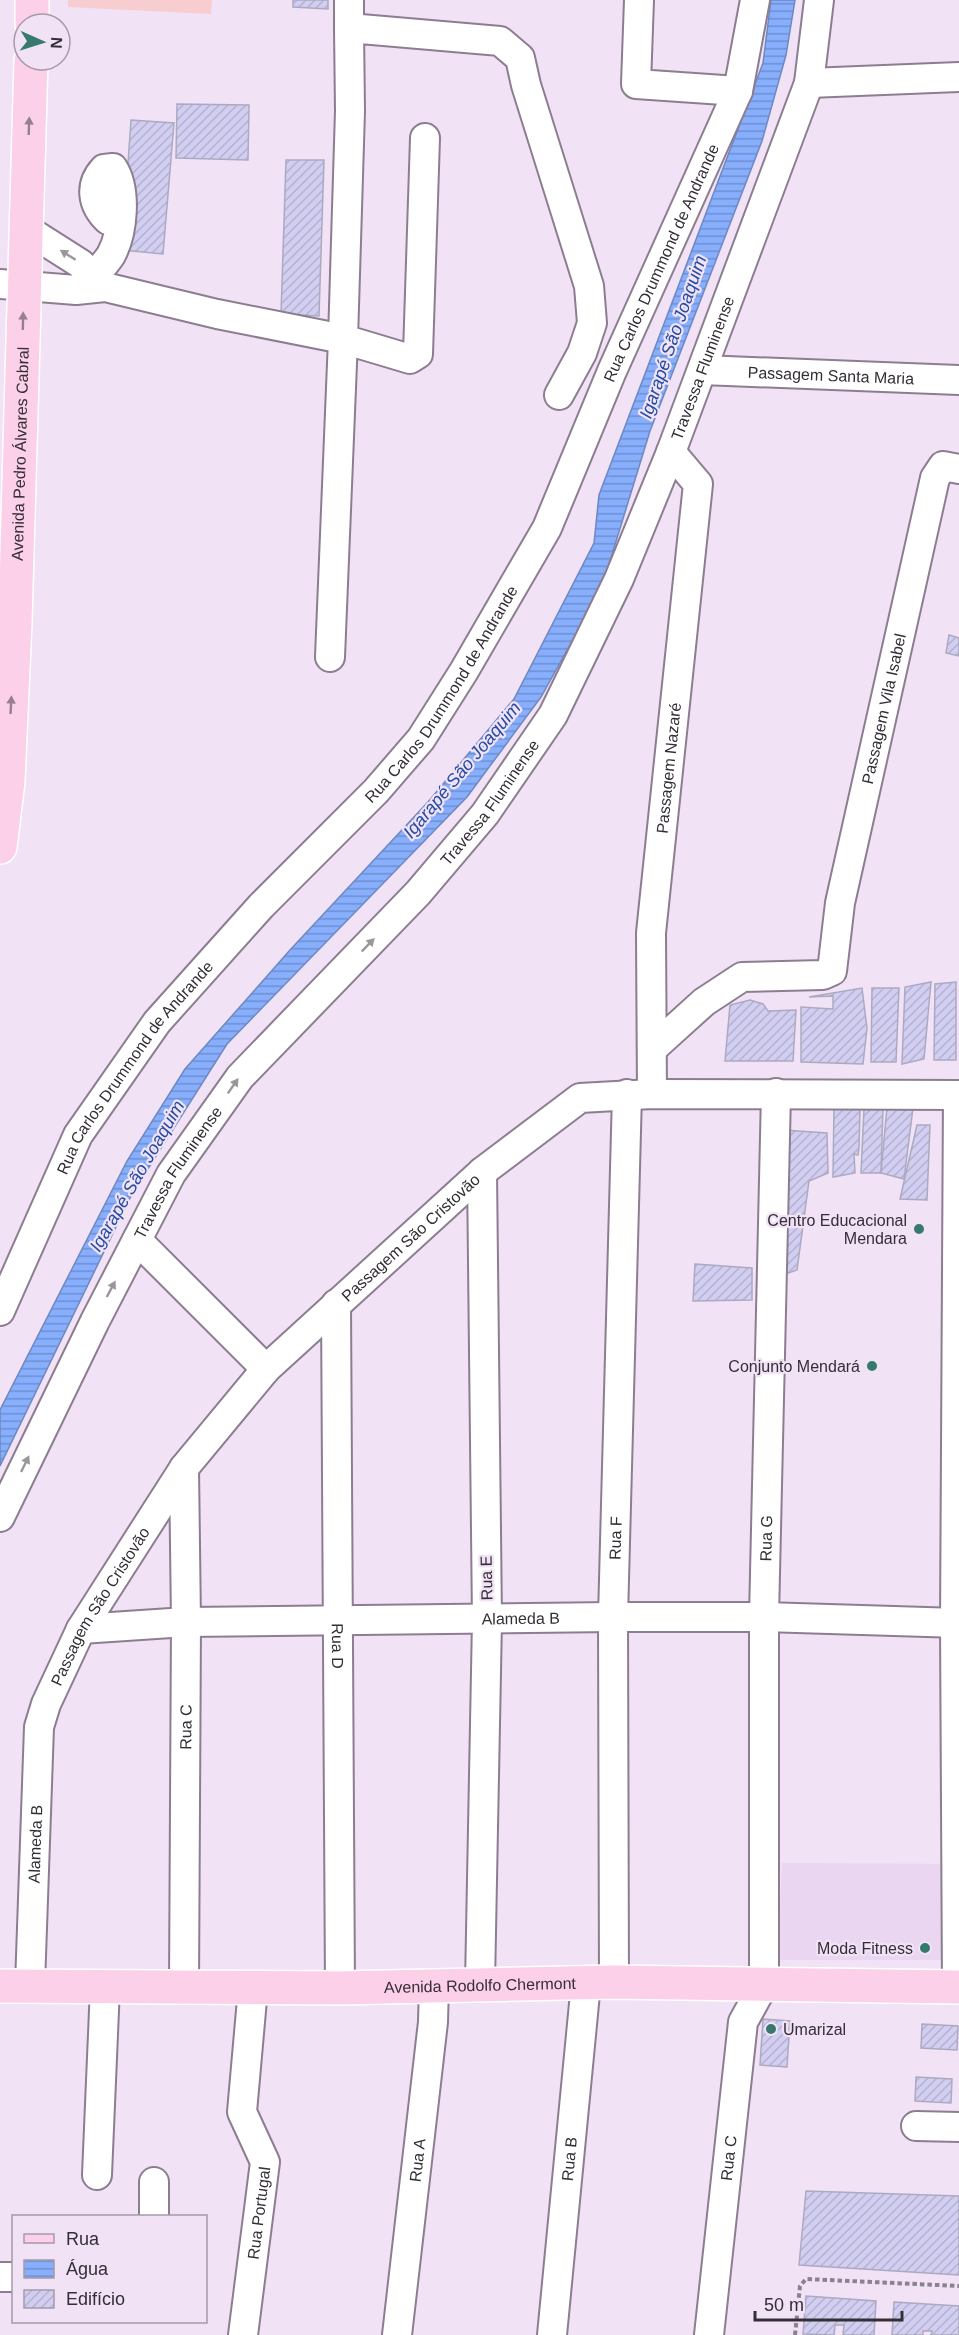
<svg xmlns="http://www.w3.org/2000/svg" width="959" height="2335" viewBox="0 0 959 2335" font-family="Helvetica,sans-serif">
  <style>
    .built { fill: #ead6f0 }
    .pitch { fill: #f7cdd0 }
    .water { fill: url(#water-rules); stroke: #6e88c1; stroke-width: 1.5 }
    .building { fill: url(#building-hatch); stroke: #acaac0; stroke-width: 1.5 }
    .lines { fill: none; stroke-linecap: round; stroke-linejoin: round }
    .minor-casing { stroke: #8c7e90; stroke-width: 32 }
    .major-casing { stroke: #fff; stroke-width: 36 }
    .path { stroke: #8c828f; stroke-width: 4; stroke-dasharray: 4.5 3; stroke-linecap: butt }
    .minor { stroke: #fff; stroke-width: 28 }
    .major { stroke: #fcd0e8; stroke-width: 33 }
    .oneway { fill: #987f8f }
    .oneway2 { fill: #9a969a }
    .poi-dot { fill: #367a6d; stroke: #f1e2f6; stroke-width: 2 }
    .labels { text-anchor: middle; stroke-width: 4.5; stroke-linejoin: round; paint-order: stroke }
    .street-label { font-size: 16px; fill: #342e36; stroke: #f1e2f6 }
    .poi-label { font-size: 16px; fill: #342e36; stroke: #f1e2f6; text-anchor: end }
    .water-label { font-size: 18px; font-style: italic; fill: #224ba3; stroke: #f1e2f6 }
  </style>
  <defs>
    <pattern id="water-rules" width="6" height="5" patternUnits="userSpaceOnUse" patternTransform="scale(1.5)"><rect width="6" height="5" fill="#87affd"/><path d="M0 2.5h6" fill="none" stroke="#6f8fce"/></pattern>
    <pattern id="building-hatch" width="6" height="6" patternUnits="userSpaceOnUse" patternTransform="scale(1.5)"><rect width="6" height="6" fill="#d2cef1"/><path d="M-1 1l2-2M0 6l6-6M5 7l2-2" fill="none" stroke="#b5b1cf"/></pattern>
  </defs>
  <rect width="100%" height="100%" fill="#f1e2f6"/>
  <polygon class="built" points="782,1863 959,1864 959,1960 778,1960"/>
  <polygon class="pitch" points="68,0 212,0 211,14 68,7"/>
  <polygon class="water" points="771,0 795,0 786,55 762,141 650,431 602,587 541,697 467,797 227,1044 132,1194 0,1466 0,1410 127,1161 185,1069 290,950 428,802 514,699 594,543 599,495 763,63"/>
  <g class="building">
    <polygon points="293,0 328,0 328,9 293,7"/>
    <polygon points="177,104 249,105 248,160 176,158"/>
    <polygon points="131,120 174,123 163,254 122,250"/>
    <polygon points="286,160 324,160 319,316 281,314"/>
    <polygon points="949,635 959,638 959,656 946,653"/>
    <polygon points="931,982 924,1059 902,1064 905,987"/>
    <polygon points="956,982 956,1060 934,1060 935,984"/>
    <polygon points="862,988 867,1028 863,1064 801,1062 801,1007 833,1009 833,996 809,997"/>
    <polygon points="872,988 899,988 896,1062 871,1062"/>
    <polygon points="750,1000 763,1004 768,1011 796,1010 793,1061 725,1061 730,1005"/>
    <polygon points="857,1104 860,1110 859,1147 858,1155 854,1154 855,1173 833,1177 834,1105"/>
    <polygon points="883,1107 881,1173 861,1173 864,1109"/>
    <polygon points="887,1107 913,1108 904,1179 881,1173"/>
    <polygon points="917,1125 930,1125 927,1200 900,1199"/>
    <polygon points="783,1130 827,1133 828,1173 809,1181 797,1270 780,1276"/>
    <polygon points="695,1264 752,1268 752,1300 693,1301"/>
    <polygon points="763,2019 790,2021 787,2067 760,2065"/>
    <polygon points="922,2024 958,2026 957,2050 921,2048"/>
    <polygon points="916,2077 952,2079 951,2103 915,2101"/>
    <polygon points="806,2191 959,2196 959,2275 799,2265"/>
    <polygon points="806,2296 876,2301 874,2335 843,2335 844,2325 835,2325 834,2335 803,2334"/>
    <polygon points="894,2302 959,2306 959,2335 931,2335 932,2331 923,2331 923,2335 892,2335"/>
  </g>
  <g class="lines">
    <defs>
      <g id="minor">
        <polyline points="639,0 636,84 738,91"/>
        <polyline points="349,28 349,0"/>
        <polyline points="809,83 959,77"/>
        <polyline points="425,138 418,354 410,359 343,339 350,111 349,28 500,41 520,58 526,85 589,286 592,323 582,353 559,395"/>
        <polyline points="26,229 81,264 92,278 105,287"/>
        <path d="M 92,278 C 98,271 106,263 111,255 C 123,233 127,190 113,168 L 104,169 C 89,185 92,205 108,220 L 120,222"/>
        <polyline points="0,284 76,290 105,287 217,314 343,339 330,657"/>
        <path id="s1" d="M 702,370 L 959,380"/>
        <path id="s2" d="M 652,1049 L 704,1002 L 742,977 L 823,975 L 832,971 L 840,903 L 935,478 L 943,466 L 959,469"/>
        <path id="s3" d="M 652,1094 L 651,933 L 698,484 L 671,452"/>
        <polyline points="137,1240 266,1369"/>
        <path id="s4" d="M 336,1304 L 340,1988"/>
        <path id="s5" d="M 0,1311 L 78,1135 L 157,1022 L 261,906 L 376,791 L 421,739 L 464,671 L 547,528 L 612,371 L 738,91 L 755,0"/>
        <path id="s6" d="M 0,1517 L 95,1321 L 171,1174 L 240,1077 L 418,893 L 485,814 L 553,715 L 619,579 L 671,452 L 809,83 L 819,0"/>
        <path id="s7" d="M 81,1629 L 186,1622 L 613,1617 L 764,1617 L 959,1623"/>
        <path id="s8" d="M 614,1982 L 613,1617 L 627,1094"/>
        <polyline points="480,1984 487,1620 482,1172"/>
        <path id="s9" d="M 30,1985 L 39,1727 L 46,1704 L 81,1629 L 184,1468 L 266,1369 L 482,1172 L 580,1098 L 652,1094 L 959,1095"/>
        <polyline points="957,1987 955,1623 958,1095"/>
        <path id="s10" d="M 184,1988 L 186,1622 L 184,1468"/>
        <polyline points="916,2126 959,2127"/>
        <polyline points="97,2175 105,1987"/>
        <polyline points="154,2182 154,2216"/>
        <polyline points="0,2277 14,2277"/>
        <path id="s11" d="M 243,2335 L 265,2162 L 242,2112 L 253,1988"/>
        <path id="s12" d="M 397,2335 L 433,2022 L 434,1985"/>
        <path id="s13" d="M 552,2335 L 586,1983"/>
        <path id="s14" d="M 709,2335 L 743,2022 L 764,1984 L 764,1617 L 776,1093"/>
      </g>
      <g id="major">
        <polyline points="32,24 32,0"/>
        <path id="s15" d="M 0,847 L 8,781 L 15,622 L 31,60"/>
        <path id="s16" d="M 0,1986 L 340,1988 L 614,1982 L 959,1987"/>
      </g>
    </defs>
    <use href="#minor" class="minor-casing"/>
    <use href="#major" class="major-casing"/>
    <polyline class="path" points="795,2335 800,2286 806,2279 959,2286"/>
    <use href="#minor" class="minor"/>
    <use href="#major" class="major"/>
  </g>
  <defs><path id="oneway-solid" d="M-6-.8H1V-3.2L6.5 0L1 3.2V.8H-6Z" transform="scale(1.5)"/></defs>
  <g class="oneway">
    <use href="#oneway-solid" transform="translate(29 126) rotate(-88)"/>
    <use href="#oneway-solid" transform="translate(23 321) rotate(-89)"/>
    <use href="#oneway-solid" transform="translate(11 705) rotate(-87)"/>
  </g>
  <g class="oneway2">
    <use href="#oneway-solid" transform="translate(68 255) rotate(-148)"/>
    <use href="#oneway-solid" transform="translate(368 945) rotate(-46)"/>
    <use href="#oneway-solid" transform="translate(233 1086) rotate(-55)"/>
    <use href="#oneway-solid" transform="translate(111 1289) rotate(-62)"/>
    <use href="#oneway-solid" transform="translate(25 1464) rotate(-64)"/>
  </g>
  <g class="poi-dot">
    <circle cx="919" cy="1229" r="6"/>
    <circle cx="872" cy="1366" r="6"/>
    <circle cx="925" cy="1948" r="6"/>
    <circle cx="771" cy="2029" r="6"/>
  </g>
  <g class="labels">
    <g class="street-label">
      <text dy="6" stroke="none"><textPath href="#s5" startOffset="1252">Rua Carlos Drummond de Andrande</textPath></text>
      <text dy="6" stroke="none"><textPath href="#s6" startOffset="1360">Travessa Fluminense</textPath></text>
      <text dy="6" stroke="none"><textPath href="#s1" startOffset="129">Passagem Santa Maria</textPath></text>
      <text dy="6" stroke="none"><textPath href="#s15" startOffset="394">Avenida Pedro Álvares Cabral</textPath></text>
      <text dy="6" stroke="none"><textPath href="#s5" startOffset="766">Rua Carlos Drummond de Andrande</textPath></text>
      <text dy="6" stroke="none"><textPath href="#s2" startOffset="474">Passagem Vila Isabel</textPath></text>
      <text dy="6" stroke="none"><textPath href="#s3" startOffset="327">Passagem Nazaré</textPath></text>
      <text dy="6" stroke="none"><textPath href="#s6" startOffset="874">Travessa Fluminense</textPath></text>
      <text dy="6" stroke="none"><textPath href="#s5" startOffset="280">Rua Carlos Drummond de Andrande</textPath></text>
      <text dy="6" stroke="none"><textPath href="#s6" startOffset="388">Travessa Fluminense</textPath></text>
      <text dy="6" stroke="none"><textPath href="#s9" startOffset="880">Passagem São Cristovão</textPath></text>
      <text dy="6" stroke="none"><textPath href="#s8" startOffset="444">Rua F</textPath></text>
      <text dy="6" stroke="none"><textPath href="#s14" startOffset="804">Rua G</textPath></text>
      <text transform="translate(486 1578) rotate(-91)" y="6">Rua E</text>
      <text dy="6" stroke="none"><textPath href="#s9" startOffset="394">Passagem São Cristovão</textPath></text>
      <text dy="6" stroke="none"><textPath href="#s7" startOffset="440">Alameda B</textPath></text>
      <text dy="6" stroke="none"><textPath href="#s4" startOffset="342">Rua D</textPath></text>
      <text dy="6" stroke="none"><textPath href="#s10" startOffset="261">Rua C</textPath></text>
      <text dy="6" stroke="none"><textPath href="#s9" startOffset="141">Alameda B</textPath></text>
      <text dy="6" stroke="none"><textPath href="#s16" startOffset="480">Avenida Rodolfo Chermont</textPath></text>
      <text dy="6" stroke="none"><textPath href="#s14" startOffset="178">Rua C</textPath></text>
      <text dy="6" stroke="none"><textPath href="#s13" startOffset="177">Rua B</textPath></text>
      <text dy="6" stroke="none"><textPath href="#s12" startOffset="176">Rua A</textPath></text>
      <text dy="6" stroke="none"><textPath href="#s11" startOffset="123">Rua Portugal</textPath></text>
    </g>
    <g class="poi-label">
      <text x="907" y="1226">Centro Educacional<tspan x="907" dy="18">Mendara</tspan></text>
      <text x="860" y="1372">Conjunto Mendará</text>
      <text x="913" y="1954">Moda Fitness</text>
      <text x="783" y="2035" text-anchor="start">Umarizal</text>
    </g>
    <g class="water-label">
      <text transform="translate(673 337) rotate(-71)" y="6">Igarapé São Joaquim</text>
      <text transform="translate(462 770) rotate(-50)" y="6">Igarapé São Joaquim</text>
      <text transform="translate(137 1176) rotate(-60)" y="6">Igarapé São Joaquim</text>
    </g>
  </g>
  <rect x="12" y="2215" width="195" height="108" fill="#f1e2f6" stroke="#a59aa9" stroke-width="1.5"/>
  <rect x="24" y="2234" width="30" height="9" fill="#fcd0e8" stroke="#a59aa9" stroke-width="1.5"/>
  <text x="66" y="2245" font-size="18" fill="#342e36">Rua</text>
  <rect x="24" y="2260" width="30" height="18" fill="url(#water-rules)" stroke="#a59aa9" stroke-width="1.5"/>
  <text x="66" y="2275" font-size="18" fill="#342e36">Água</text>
  <rect x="24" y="2290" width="30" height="18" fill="url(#building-hatch)" stroke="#a59aa9" stroke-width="1.5"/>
  <text x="66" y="2305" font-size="18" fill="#342e36">Edifício</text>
  <g transform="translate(42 42) rotate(93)"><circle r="28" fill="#f1e2f6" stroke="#a59aa9" stroke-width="1.5"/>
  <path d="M0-4.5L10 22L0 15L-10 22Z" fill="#367a6d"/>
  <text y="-9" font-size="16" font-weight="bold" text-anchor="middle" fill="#342e36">N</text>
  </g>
  <path d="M755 2311v9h147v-9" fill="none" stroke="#342e36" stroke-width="3"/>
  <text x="764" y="2311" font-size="18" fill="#342e36" stroke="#f1e2f6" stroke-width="4.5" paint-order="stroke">50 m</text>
</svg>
